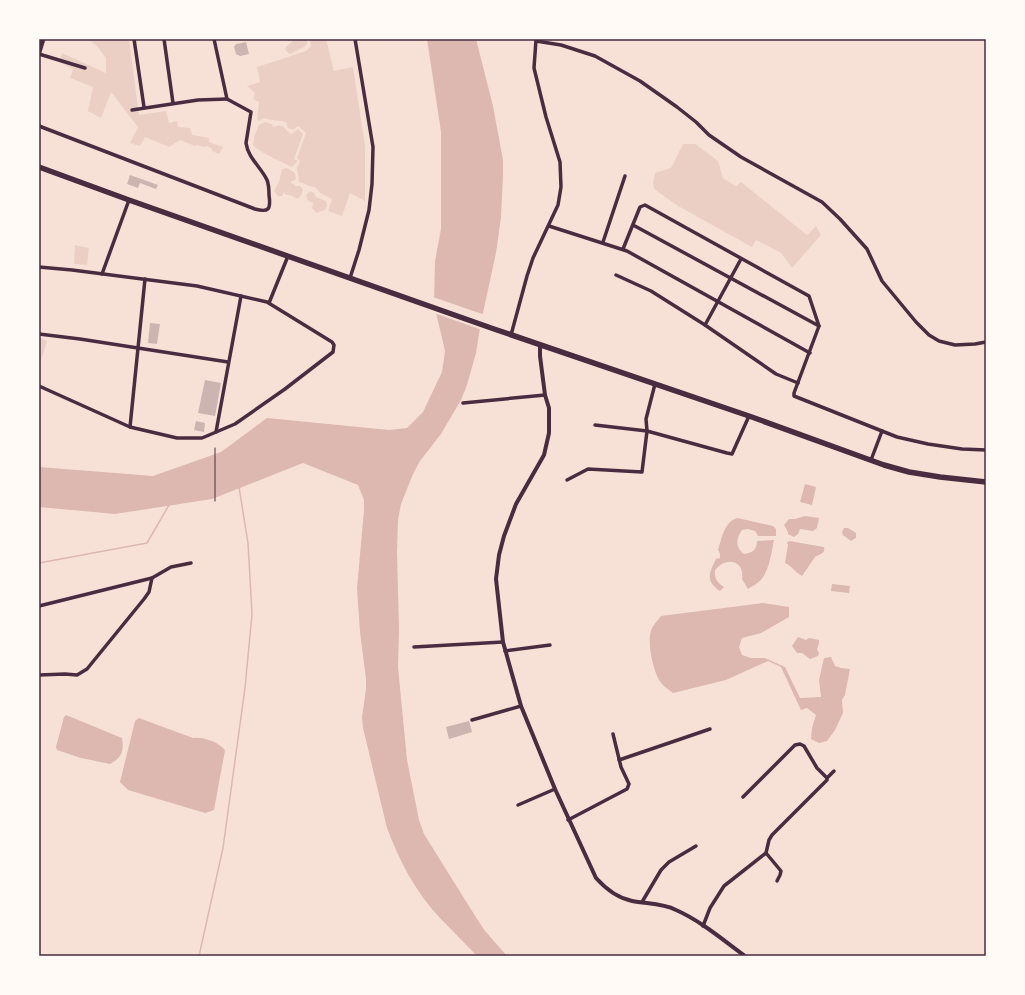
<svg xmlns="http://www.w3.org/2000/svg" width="1025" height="995" viewBox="0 0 1025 995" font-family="Georgia,serif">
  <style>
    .green { fill: #ebcfc5 }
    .water { fill: #dcb8b0 }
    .pier { fill: #f7e1d7 }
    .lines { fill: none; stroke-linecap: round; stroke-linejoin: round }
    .stream { stroke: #dcb8b0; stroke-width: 1.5 }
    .building { fill: #ccb4b1 }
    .path { stroke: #4a2c40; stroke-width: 1 }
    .minor { stroke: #4a2c40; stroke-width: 3.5 }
    .tertiary { stroke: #4a2c40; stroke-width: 4 }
    .secondary { stroke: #4a2c40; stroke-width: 5 }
    .trunk { stroke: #4a2c40; stroke-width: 5.5 }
    .neatline { fill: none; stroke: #4a2c40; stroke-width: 1.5 }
  </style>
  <rect width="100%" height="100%" fill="#f7e1d7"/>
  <g class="green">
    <polygon points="88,39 129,39 139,115 166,111 169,123 177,121 178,127 190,128 192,135 209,138 209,142 223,147 219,154 212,151 212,149 207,146 205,147 196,145 195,146 180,140 169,147 145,137 140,146 130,143 138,127 111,92 101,118 88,111 93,87 70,78 73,69 59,62 62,53 106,73 106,58 97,46"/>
    <polygon points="295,39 307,39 307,44 304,47 290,54 286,51 285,48"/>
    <path d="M 310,39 L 326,39 L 334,71 L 353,67 L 365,146 L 365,201 L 350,193 L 342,216 L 328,211 L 332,199 L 320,193 L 315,187 C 309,187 305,183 299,182 L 297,168 L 300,161 L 297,158 L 306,133 L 298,126 L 293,130 L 288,128 L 286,122 C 279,120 272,121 264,118 L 259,121 L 257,120 L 259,102 L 253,99 L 255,93 L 247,86 L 260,82 L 257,67 L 306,51 L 311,46 Z"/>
    <path d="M 265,122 L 272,124 L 273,127 C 285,122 283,130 292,134 L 298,129 L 303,134 L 294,159 L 298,161 L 292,167 L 267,155 L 253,146 L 254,137 L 259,125 Z"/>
    <polygon points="683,144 695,144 718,161 723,178 736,186 741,182 807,235 816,226 821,235 792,268 781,253 756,240 752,247 678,206 654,189 653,183 655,173 671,168"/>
    <polygon points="287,168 295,173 296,179 291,182 291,184 293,183 296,186 300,186 303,189 302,194 298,199 290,195 286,195 284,192 282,196 278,196 274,191 279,182 282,169"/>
    <polygon points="310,191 314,193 316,197 326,201 327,205 325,210 316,213 312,208 313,203 308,201 306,195"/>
    <polygon points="75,245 89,248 87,265 74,264"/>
    <polygon points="39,338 47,341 39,367"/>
  </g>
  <g class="water">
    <path d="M 427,39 L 476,39 L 493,106 L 503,160 L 503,175 L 501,217 L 496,253 L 481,322 L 476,353 L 467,385 L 461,400 L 441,434 L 420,461 L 413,474 L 401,504 L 398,520 L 397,552 L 399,629 L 398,667 L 407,760 L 419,820 L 424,834 L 477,919 L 485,931 L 507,956 L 477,956 C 465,943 452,931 440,918 C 416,893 399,860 387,828 L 363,728 L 362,717 L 366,689 L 366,679 L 360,632 L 357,588 L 364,510 L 364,500 L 358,485 L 303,463 L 212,499 L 115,514 L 39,507 L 39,467 L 153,476 L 221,452 L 267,418 L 389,430 L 407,428 L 423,412 L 442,372 L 445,351 L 434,304 L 435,261 L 441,229 L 441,132 Z"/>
    <polygon points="805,484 816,487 812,505 800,502"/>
    <polygon points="805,516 819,518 817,528 813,531 800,529 798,534 794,537 788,534 788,532 784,525 789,519 795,519"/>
    <path d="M 737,518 L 773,526 L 776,529 L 776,536 L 758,536 L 755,531 L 748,529 L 742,530 C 736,538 735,548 744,554 C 752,553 757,550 757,541 L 774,540 C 771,554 769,576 756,584 C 754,586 750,587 748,589 L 742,579 C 745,560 726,556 715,570 C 714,578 717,583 724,587 L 720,591 C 705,581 709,573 716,559 L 720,558 L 720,554 L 718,550 C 722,538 724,522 737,518 Z"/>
    <polygon points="844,528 848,528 856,533 856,538 851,541 843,535 842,532"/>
    <path d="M 789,541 L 824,547 C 826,554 819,554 815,557 L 802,576 C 795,572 792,566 785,563 L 788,545 L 787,543 Z"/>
    <polygon points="832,584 850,586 849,593 831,591"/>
    <path d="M 763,603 L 789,607 L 789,617 L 761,633 L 742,638 L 739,647 L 742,655 L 751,658 L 765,658 L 785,667 L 800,698 L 821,697 L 819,680 L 824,658 L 831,657 L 835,666 L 841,668 L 850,669 L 845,695 L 842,700 L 843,713 L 835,730 L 827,741 L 819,743 L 811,739 L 812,728 L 816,715 L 807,708 L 801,710 L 781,667 L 768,661 L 726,680 L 673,693 C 668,689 663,686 659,680 C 653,669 646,640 652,628 C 654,624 658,620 661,616 Z"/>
    <polygon points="798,637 806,640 809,638 819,640 819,643 817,649 819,653 818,656 810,659 802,653 797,653 792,646"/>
    <path d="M 66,715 L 122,738 C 124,752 122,757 110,764 L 81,758 L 57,750 L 56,747 L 64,717 Z"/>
    <path d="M 139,718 L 193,738 C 204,737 218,742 225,750 L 214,810 L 205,813 L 128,790 L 120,782 L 135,721 Z"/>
  </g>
  <polygon class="pier" points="433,297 485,315 482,330 434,313 432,305"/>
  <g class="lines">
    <g class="stream">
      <polyline points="39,563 147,543 169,505"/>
      <polyline points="199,956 223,848 245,688 252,614 248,543 239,487"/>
    </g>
  </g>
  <g class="building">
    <polygon points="246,42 249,54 240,56 236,54 234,47 236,44"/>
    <polygon points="130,175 158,185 156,189 140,183 138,188 127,184"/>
    <polygon points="150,323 160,324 157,344 148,343"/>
    <polygon points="205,380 221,383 215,416 198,413"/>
    <polygon points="196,421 205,423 204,432 194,430"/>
    <polygon points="469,721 472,732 449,739 446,727"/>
  </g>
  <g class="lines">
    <polyline class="path" points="215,501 215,448"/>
    <g class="minor">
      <polyline points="134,39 144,107"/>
      <polyline points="164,39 173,103"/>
      <polyline points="536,41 561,45 595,56 640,81 677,107 696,122 709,135 741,157 822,202 840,219 867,249 882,281 916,322 929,335 939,341 955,345 975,344 986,342"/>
      <polyline points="39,54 85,68"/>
      <polyline points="132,110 198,100 227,99"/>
      <path d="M 39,126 L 255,209 C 269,213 271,209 269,195 C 269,191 269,185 267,180 C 261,167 248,158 246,143 L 251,112 L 227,99 L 214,39"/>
      <polyline points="633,225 819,326"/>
      <polyline points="549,226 627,251 810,353"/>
      <polyline points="603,242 625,176"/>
      <polyline points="623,249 640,207 645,205 809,296 819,326 794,393 794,396 897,437 928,444 962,449 986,450"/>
      <polyline points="39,267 72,270 197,286 267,302 332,342 334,345 333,352 285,389 235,424 202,438 177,438 130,427 39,386"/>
      <polyline points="102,274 129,200"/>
      <polyline points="616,275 651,291 705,325 776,374 798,383"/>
      <polyline points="350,278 359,250 369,210 372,184 373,147 355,39"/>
      <polyline points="269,303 288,256"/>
      <polyline points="705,325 741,259"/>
      <polyline points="39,334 80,339 228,362"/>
      <polyline points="511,335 527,276 533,258 558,205 561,187 560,162 546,117 534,68 536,40"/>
      <polyline points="463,403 545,395"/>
      <polyline points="595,425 647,431 727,453 732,454 749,416"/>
      <polyline points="130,427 145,279"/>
      <polyline points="216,432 241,296"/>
      <polyline points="871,460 882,431"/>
      <polyline points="567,480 588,469 642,472 647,431 646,419 655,384"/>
      <polyline points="39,606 152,578 171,567 191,563"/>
      <polyline points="414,647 503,642"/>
      <polyline points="505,651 550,645"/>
      <polyline points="39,675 65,674 77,675 87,669 144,599 149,592 152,578"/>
      <polyline points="472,720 521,706"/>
      <polyline points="619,760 710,729"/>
      <polyline points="827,778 834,771"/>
      <polyline points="518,805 555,789"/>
      <polyline points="568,820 627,789 629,784 621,767 613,734"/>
      <polyline points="766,853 781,871 780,875 777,881"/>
      <polyline points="642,902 661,870 669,862 696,846"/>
      <polyline points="703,926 710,908 724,886 766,853 769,840 772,835 827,780 827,778 817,768 804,746 800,744 795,745 743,797"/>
    </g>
    <path class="tertiary" d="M 540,345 L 540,356 L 545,395 L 549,408 L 549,433 L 544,455 L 516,504 L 504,536 L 499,555 L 496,579 L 503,642 L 521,706 L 555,789 L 596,878 C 605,888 618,898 632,901 C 647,904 662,903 676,910 C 701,921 723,940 745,956"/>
    <polyline class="secondary" points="39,52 43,39"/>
    <polyline class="trunk" points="39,167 129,200 494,329 749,416 884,465 909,472 940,477 986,482"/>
  </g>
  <rect width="1025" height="995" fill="none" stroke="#fffaf5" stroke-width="80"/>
  <rect x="40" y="40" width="945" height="915" class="neatline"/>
</svg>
